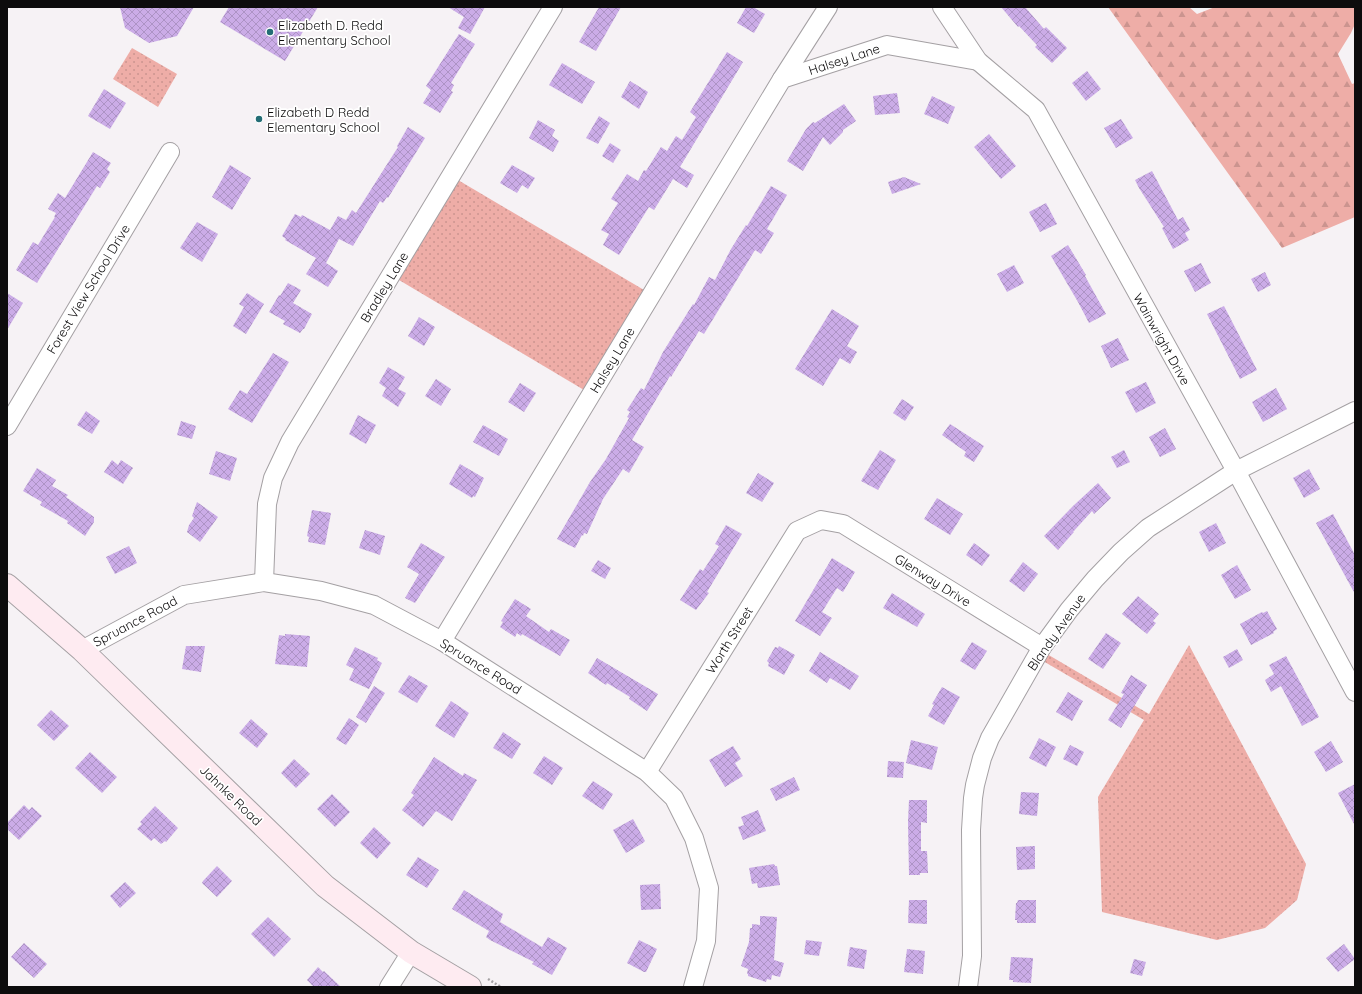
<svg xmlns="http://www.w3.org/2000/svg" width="1362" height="994" viewBox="0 0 1362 994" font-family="Quicksand,sans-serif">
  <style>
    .forest { fill: url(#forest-firs) }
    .park { fill: url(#park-dots) }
    .building { fill: url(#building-cross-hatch) }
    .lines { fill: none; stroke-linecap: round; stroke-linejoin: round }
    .street-casing { stroke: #a4a0a3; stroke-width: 20 }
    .secondary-casing { stroke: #a4a0a3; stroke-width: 24 }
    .path { stroke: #a4a1a4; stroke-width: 2.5; stroke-dasharray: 2 2; stroke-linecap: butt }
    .street { stroke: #fff; stroke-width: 18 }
    .secondary { stroke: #feebf1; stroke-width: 22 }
    .poi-dot { fill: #236d75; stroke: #fff; stroke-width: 1.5 }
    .labels { text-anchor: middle; stroke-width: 3.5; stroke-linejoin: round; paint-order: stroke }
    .poi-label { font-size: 13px; fill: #0d0c0d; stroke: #fff; text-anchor: start }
    .street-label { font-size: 13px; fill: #0d0c0d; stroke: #fff }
  </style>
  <defs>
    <pattern id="forest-firs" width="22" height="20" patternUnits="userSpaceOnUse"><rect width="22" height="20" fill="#eeada7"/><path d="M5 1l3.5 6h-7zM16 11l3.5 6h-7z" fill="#cb948f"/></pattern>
    <pattern id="park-dots" width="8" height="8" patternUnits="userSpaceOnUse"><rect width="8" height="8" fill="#eeada7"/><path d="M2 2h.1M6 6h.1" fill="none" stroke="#cb948f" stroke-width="1.8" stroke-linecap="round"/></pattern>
    <pattern id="building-cross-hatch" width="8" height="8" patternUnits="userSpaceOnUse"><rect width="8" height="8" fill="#cbace7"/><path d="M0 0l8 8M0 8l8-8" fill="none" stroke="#ad93c5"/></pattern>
  </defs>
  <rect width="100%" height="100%" fill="#f6f2f5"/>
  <polygon class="forest" points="1108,7 1189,7 1197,14 1215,7 1355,7 1355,24 1351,33 1338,54 1352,84 1355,83 1355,217 1282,248"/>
  <g class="park">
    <polygon points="132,48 177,74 158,107 113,79"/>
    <polygon points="458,180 644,290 584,390 399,280"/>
    <polygon points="1189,645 1306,864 1297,900 1265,928 1217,940 1102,912 1098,797 1144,720 1043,661 1047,654 1149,714"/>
  </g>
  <g class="building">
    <polygon points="120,7 194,7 177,36 149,43 125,28"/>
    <polygon points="229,7 318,7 285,61 220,22"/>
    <polygon points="448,7 485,7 470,34 458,28 464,17"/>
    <polygon points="599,7 621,7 596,51 579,42"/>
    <polygon points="746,7 753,7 765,14 754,33 737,23"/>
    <polygon points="1001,7 1025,7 1044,29 1046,27 1067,48 1052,63 1035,47 1037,45 1019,26 1018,27"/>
    <polygon points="459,34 475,44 451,83 454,85 451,91 453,92 440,113 423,103 431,90 426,86"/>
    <polygon points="727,52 743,62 680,167 694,175 687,188 673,179 654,210 649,207 619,255 603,245 609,234 601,230 618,203 611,199 627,174 638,181 644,170 646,171 661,147 667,151 676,136 682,140 696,117 690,112"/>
    <polygon points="562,63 595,82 582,104 549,85"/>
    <polygon points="1087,71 1101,89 1086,101 1072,83"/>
    <polygon points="630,81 648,92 639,109 621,97"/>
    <polygon points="104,89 126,103 110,129 88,116"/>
    <polygon points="897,93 900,113 875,115 873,96"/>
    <polygon points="932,96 955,107 948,124 924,114"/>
    <polygon points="844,104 856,121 843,130 843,132 830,145 823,137 803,171 787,161 806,129 813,122 815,123"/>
    <polygon points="599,116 610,123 598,144 586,138"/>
    <polygon points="1121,119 1133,138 1116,148 1104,128"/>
    <polygon points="538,120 555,130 552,136 559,141 553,152 529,138"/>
    <polygon points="408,127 425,138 388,198 387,197 383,203 380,201 353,246 339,239 326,263 338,271 328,287 306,274 316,258 285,240 286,239 282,236 295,214 301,217 302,215 330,230 338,216 346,220 352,210 356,213 398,147 397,146"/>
    <polygon points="989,134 1016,166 1001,179 974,147"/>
    <polygon points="610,143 621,150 613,163 602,156"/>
    <polygon points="93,152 111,163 107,169 110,172 100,188 97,186 92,194 37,283 16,270 33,242 38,245 55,217 54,217 56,213 48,209 58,193 65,198"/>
    <polygon points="230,165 251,178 232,210 212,197"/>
    <polygon points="512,165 535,178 528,189 522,185 517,193 500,183"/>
    <polygon points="1152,171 1178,220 1183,217 1190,230 1185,233 1189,240 1173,249 1162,228 1164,227 1139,188 1135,180"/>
    <polygon points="904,177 921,184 892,194 888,182"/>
    <polygon points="771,186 787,195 767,229 774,233 761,254 755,250 704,334 699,331 671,377 670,376 632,440 644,447 629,473 623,469 603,499 587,534 584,533 583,536 582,535 575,548 557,539 590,482 606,459 629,418 627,417 630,412 627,410 641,388 644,390 663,352 693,304 694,305 709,277 715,280 731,249 746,225 747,226"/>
    <polygon points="1046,203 1057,224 1040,232 1029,212"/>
    <polygon points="197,222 218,234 202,262 180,248"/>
    <polygon points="1068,245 1086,275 1085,276 1106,314 1089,323 1078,302 1051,256"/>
    <polygon points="1201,263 1211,283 1195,292 1184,271"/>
    <polygon points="1014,265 1024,283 1007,292 997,274"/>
    <polygon points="1265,272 1271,285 1258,292 1251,279"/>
    <polygon points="288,283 301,290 293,303 312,314 304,329 303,329 300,333 283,324 285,321 269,312 279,295 280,296"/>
    <polygon points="7,293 23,303 7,330"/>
    <polygon points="247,293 264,304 246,334 233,326 244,307 239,304"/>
    <polygon points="1224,306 1257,370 1240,379 1207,314"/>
    <polygon points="832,309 859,326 847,346 857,352 850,364 840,358 823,386 795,369"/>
    <polygon points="419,317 435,327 424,346 408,336"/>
    <polygon points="1118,338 1129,360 1111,368 1101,346"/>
    <polygon points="273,353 289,362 252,423 228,409 240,390 247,394"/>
    <polygon points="388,367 405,377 398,389 406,393 398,407 382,396 386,388 379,383"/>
    <polygon points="436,379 451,389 441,406 425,396"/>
    <polygon points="1146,382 1156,403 1136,413 1125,392"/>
    <polygon points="520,383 536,393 524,412 508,402"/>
    <polygon points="1276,388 1287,409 1263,422 1252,402"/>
    <polygon points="902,399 914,407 905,421 893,413"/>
    <polygon points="86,411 100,421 92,434 77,425"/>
    <polygon points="358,415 376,425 366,444 349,434"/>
    <polygon points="181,421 196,426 192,439 177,435"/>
    <polygon points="950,424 984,446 974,462 964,456 966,452 942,435"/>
    <polygon points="483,425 508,439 499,456 473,442"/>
    <polygon points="1165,428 1176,449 1160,457 1149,437"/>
    <polygon points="880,450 896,460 878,490 861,481"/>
    <polygon points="1124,450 1130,462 1117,468 1111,457"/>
    <polygon points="216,451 237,458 230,481 209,474"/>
    <polygon points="112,460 118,465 121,460 133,468 123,484 104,472"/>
    <polygon points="460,464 484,478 475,497 473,496 472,498 449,484"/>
    <polygon points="37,468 56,480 52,486 68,495 66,497 94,517 94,522 85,536 67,523 68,521 40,505 42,502 23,491"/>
    <polygon points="1309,469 1320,489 1304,498 1293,478"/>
    <polygon points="758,473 774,483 762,502 746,493"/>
    <polygon points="1098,483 1111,498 1094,514 1092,511 1073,532 1074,532 1058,550 1044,536 1073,506"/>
    <polygon points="937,498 963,514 950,535 924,519"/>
    <polygon points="197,502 218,517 200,542 187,532 189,525 194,518 192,516"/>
    <polygon points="312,510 331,513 325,545 308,542 309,537 307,536"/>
    <polygon points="1333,514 1355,555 1355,594 1316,523"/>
    <polygon points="1216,523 1226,543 1209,552 1199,532"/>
    <polygon points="726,525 742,534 707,592 709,593 696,610 680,600 700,569 703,571 719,546 715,544"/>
    <polygon points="365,530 385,536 380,555 359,548"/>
    <polygon points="421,543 445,557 415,603 405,598 419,574 407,567"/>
    <polygon points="974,543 990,555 982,566 966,555"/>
    <polygon points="129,546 137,563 115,574 106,557"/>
    <polygon points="832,558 855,572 843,592 837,588 822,612 832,618 820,636 795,621"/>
    <polygon points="598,560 611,568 605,579 591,571"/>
    <polygon points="1023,562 1038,574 1024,592 1009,581"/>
    <polygon points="1237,565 1251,590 1235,599 1221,575"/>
    <polygon points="892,593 925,614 917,627 883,608"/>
    <polygon points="1138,596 1159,614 1153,621 1156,623 1147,634 1122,614"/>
    <polygon points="515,599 531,609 526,616 549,632 551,629 570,640 560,656 522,634 521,636 517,633 515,637 500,627 503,622 501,621"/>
    <polygon points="1267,611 1277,629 1273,632 1274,633 1251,645 1240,624 1262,612 1263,613"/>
    <polygon points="1106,633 1121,643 1103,669 1088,659"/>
    <polygon points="285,634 310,636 307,667 275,664 279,635 285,636"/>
    <polygon points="972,642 987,651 975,670 960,661"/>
    <polygon points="186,646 205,646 201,672 182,669"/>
    <polygon points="779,646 795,655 784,675 768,666 769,663 767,661 775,647 778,648"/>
    <polygon points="355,647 378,658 377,660 382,663 369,689 349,680 354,669 346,665"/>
    <polygon points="1237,649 1243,660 1229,668 1223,657"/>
    <polygon points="820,652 859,676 850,690 830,678 827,683 809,671"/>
    <polygon points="1286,656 1319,717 1302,726 1281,686 1271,692 1265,680 1274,674 1269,665"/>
    <polygon points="597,658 658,694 647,711 629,699 630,697 607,683 606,685 588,673"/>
    <polygon points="409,675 428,686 417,703 398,692"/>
    <polygon points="1131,675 1147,685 1121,728 1108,720 1124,694 1121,693"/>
    <polygon points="374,686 385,693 366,723 356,717"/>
    <polygon points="942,687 960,697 944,725 928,716 934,705 932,704"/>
    <polygon points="1068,692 1083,701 1072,721 1056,712"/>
    <polygon points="451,701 469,713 454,738 435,726"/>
    <polygon points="51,710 69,726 54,741 37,725"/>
    <polygon points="349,718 359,725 346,745 336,739"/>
    <polygon points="251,719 268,734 257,748 239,733"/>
    <polygon points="503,732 521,744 512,759 493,748"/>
    <polygon points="1039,738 1056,747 1046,767 1029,758"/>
    <polygon points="911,740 938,747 932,770 906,763"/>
    <polygon points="1331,741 1343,762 1326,772 1314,752"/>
    <polygon points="1070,745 1084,752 1077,766 1063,759"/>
    <polygon points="733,746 741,759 735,763 743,776 725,787 709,760"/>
    <polygon points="90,752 117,777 102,793 75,768"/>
    <polygon points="544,756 563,768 552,785 533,773"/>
    <polygon points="434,757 463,776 464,773 477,780 452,821 436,811 423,827 402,810 414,795 411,793"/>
    <polygon points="294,759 310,774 296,788 281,773"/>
    <polygon points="888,761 904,762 903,778 887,777"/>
    <polygon points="794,777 800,790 776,801 770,789"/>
    <polygon points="593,781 613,794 603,810 582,796"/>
    <polygon points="1355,784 1355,826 1338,793"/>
    <polygon points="1021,792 1039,793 1037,816 1019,814"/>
    <polygon points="332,794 350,812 335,827 317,809"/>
    <polygon points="909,800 927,800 927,823 921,822 921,851 927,851 928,873 920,873 920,875 909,875 908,822"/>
    <polygon points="24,805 29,810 32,807 42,816 19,840 7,829 7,823"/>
    <polygon points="155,806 178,828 166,842 165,841 161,844 154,838 151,841 137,829 142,824 140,822"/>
    <polygon points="758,810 766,831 743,840 738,827 744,825 741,817"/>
    <polygon points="633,819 645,841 643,843 626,853 613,830"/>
    <polygon points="374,827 391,843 377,859 360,843"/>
    <polygon points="1035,846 1035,869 1017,870 1016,847"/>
    <polygon points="418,857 439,870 427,888 406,875"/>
    <polygon points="774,864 775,866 777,866 780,885 758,888 757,883 752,884 749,868"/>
    <polygon points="217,866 232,881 217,897 202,883 203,881"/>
    <polygon points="125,882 136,893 120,908 110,896"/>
    <polygon points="660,884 661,909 641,910 640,885"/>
    <polygon points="464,890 503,914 500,922 542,947 548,937 567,948 552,975 532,964 534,962 490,940 486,937 489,931 452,909"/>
    <polygon points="909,900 927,900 927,924 908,923"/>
    <polygon points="1018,900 1036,900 1036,923 1017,923 1017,920 1015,920 1016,903 1017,903"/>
    <polygon points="760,916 777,917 774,960 784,963 780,977 772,975 771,980 767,979 766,982 748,976 748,974 747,974 748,969 741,966 749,942 750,928 752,928 752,924 760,925"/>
    <polygon points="268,917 291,939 274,957 251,934"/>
    <polygon points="639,940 657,949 646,972 644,972 627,963"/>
    <polygon points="806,940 822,942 819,956 804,954"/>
    <polygon points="24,943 47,964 34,978 11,957"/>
    <polygon points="1344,944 1355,959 1338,972 1326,958"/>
    <polygon points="850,947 867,950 864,969 847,966"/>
    <polygon points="907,949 925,951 923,974 904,972"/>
    <polygon points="1011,957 1033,958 1031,983 1013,982 1013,980 1009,980"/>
    <polygon points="1134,959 1146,962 1142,976 1130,973"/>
    <polygon points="318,967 323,972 324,971 341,987 314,987 307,980"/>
  </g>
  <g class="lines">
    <defs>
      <g id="street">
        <polyline points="942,7 978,61 1036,110 1236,471 1355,692"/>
        <polyline points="782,79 828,7"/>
        <polyline points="7,426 170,152"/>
        <polyline points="264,582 267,504 273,478 290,442 553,7"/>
        <polyline points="442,641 782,79 887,45 978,61"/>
        <polyline points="82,650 184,595 264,582 321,591 374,605 442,641 647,772 674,798 694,838 709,888 706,941 693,987"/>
        <polyline points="647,772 797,531 821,520 843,524 1042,647"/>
        <polyline points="389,987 411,952"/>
        <polyline points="968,987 972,956 971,830 973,798 975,785 982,758 990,738 1042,647 1069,610 1095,579 1121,552 1148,528 1236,471 1355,411"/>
      </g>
      <polyline id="secondary" points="7,585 82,650 325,886 411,952 470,987"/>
    </defs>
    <use href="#street" class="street-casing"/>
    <use href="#secondary" class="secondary-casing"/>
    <polyline class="path" points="488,979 501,987"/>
    <use href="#street" class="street"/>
    <use href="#secondary" class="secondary"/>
  </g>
  <g class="poi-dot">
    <circle cx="270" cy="32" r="4"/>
    <circle cx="259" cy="119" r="4"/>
  </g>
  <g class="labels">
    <g class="poi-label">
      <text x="278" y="30">Elizabeth D. Redd<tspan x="278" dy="15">Elementary School</tspan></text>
      <text x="267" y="117">Elizabeth D Redd<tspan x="267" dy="15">Elementary School</tspan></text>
    </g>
    <g class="street-label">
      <text transform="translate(844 59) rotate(-18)" y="5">Halsey Lane</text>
      <text transform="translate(384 287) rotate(-59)" y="5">Bradley Lane</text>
      <text transform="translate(88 289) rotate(-59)" y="5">Forest View School Drive</text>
      <text transform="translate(1162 339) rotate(61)" y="5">Wainwright Drive</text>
      <text transform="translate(612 360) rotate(-59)" y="5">Halsey Lane</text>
      <text transform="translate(933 580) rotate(32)" y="5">Glenway Drive</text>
      <text transform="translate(135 621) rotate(-28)" y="5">Spruance Road</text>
      <text transform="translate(1056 632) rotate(-55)" y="5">Blandy Avenue</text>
      <text transform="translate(729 640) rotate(-58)" y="5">Worth Street</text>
      <text transform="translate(481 666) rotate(32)" y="5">Spruance Road</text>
      <text transform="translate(231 795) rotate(44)" y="5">Jahnke Road</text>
    </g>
  </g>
  <rect width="1362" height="994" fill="none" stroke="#0d0c0d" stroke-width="16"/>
</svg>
